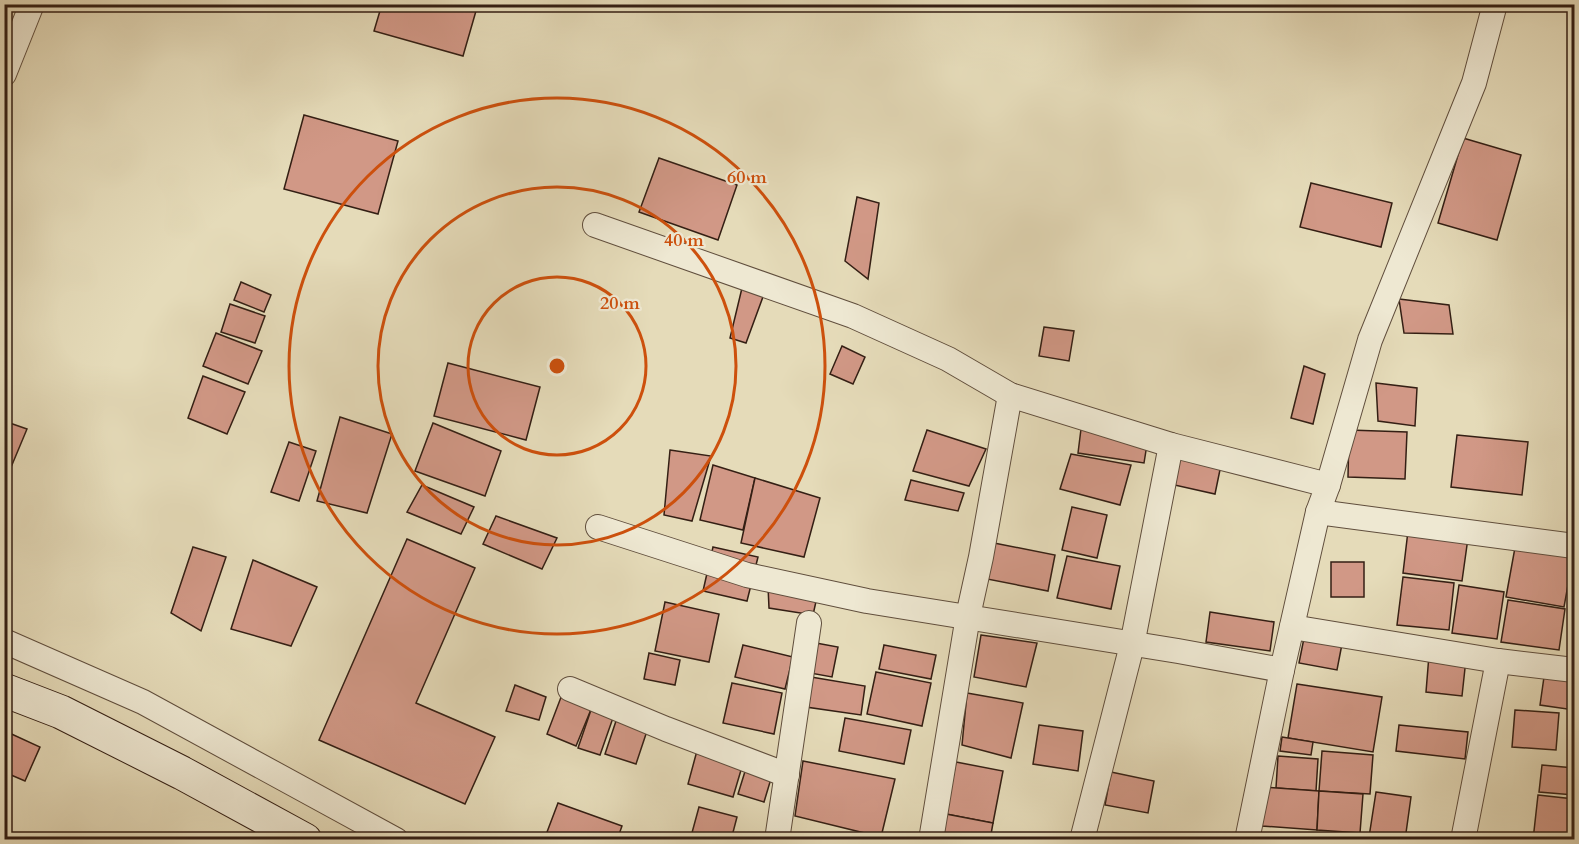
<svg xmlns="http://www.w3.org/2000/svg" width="1579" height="844" viewBox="0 0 1579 844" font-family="Cardo,serif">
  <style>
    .building { fill: #d19886; stroke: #341f14; stroke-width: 1.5 }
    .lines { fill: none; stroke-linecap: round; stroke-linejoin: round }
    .street-casing { stroke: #604e3d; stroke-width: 26 }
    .secondary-casing { stroke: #341f14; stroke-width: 35 }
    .street { stroke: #eee8d2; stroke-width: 24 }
    .secondary { stroke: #eee8d2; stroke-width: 33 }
    .ring { fill: none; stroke: #cd500d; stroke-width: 3 }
    .centre { fill: #cd500d; stroke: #eee8d2; stroke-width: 3 }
    .ring-label { font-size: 18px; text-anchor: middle; font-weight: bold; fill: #cd500d; stroke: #eee8d2; stroke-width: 4.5; stroke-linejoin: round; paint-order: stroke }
  </style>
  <rect width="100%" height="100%" fill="#e5dbb9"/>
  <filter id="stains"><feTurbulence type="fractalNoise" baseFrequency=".00333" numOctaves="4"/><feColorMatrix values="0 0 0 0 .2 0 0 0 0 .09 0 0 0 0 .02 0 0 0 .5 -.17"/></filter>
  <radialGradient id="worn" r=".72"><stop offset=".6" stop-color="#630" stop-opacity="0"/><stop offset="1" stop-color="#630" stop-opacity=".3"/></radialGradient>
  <g class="building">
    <polygon points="382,4 478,4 463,56 374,31"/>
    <polygon points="304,115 398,141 378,214 284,189"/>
    <polygon points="1463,138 1521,155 1497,240 1438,223"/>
    <polygon points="659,158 737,185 718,240 639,212"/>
    <polygon points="1311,183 1392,203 1381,247 1300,227"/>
    <polygon points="857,197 879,203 868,279 845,261"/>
    <polygon points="241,282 271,295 264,312 234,300"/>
    <polygon points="742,288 764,294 746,343 730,338"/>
    <polygon points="1399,299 1449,305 1453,334 1404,333"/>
    <polygon points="230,304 265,316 255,343 221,332"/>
    <polygon points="1044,327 1074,331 1069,361 1039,356"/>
    <polygon points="216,333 262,351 248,384 203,366"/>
    <polygon points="842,346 865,357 853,384 830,374"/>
    <polygon points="448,363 540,387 526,440 434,416"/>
    <polygon points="1304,366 1325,374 1313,424 1291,418"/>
    <polygon points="203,376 245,392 227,434 188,418"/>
    <polygon points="1376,383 1417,388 1415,426 1378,421"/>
    <polygon points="340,417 392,434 367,513 317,501"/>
    <polygon points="4,421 27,429 4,484"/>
    <polygon points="433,423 501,451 485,496 415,471"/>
    <polygon points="1081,429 1148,438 1144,463 1078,453"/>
    <polygon points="927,430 986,449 969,486 913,471"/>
    <polygon points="1349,430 1407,432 1405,479 1348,477"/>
    <polygon points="1457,435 1528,442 1522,495 1451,487"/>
    <polygon points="289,442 316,451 299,501 271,492"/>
    <polygon points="670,450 711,456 692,521 664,515"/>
    <polygon points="1178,450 1222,460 1215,494 1170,484"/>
    <polygon points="1071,454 1131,465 1120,505 1060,489"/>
    <polygon points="713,465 755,478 743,530 700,520"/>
    <polygon points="755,478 820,498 804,557 741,543"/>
    <polygon points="911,480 964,493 958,511 905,500"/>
    <polygon points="422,485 474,507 461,534 407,512"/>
    <polygon points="1072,507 1107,515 1097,558 1062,550"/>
    <polygon points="496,516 557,538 542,569 483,544"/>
    <polygon points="1408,531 1468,538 1462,581 1403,573"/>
    <polygon points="407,539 475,568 416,703 495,737 465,804 319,740"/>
    <polygon points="1516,542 1574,552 1564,607 1506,597"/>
    <polygon points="994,543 1055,555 1048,591 987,579"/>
    <polygon points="193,547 226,557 201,631 171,613"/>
    <polygon points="713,547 758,557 747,601 703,591"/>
    <polygon points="1067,556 1120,566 1111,609 1057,598"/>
    <polygon points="253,560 317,587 291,646 231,629"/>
    <rect x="1331" y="562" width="33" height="35"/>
    <polygon points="1403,577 1454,583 1449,630 1397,625"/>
    <polygon points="1459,585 1504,592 1497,639 1452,633"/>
    <polygon points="768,586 817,597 813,615 769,608"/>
    <polygon points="1508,600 1565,609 1559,650 1501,642"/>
    <polygon points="665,602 719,614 709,662 655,651"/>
    <polygon points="1574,605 1574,639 1570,639"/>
    <polygon points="1210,612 1274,622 1270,651 1206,642"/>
    <polygon points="981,635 1037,643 1026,687 974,677"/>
    <polygon points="1304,638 1342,644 1337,670 1299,663"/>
    <polygon points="816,643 838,647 832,677 810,673"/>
    <polygon points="743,645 793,657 785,689 735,677"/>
    <polygon points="884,645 936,655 931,679 879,669"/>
    <polygon points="649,653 680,660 675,685 644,679"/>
    <polygon points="1429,655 1466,659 1462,696 1426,692"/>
    <polygon points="1547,656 1574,660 1574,710 1540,705"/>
    <polygon points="876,672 931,683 922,726 867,714"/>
    <polygon points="811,677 865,686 861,715 806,707"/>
    <polygon points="732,683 782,693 774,734 723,723"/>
    <polygon points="1297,684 1382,697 1373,752 1288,738"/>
    <polygon points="515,685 546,697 539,720 506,711"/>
    <polygon points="563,692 592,707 576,746 547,734"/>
    <polygon points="967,693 1023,703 1011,758 962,745"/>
    <polygon points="592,707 614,715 600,755 578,748"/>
    <polygon points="1515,710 1559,713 1556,750 1512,747"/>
    <polygon points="618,715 649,725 636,764 605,754"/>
    <polygon points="845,718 911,730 904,764 839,751"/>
    <polygon points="1039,725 1083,731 1078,771 1033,764"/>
    <polygon points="1399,725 1468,732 1465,759 1396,751"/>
    <polygon points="5,731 40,747 25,781 4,772"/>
    <polygon points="1282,737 1313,742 1311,755 1280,751"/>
    <polygon points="698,747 744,760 733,797 688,784"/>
    <polygon points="1322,751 1373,755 1370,794 1319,791"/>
    <polygon points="1278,756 1318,759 1316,791 1276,788"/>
    <polygon points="803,761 895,779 881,837 795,816"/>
    <polygon points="956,762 1003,771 993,823 946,814"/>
    <polygon points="747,765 773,772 764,802 738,794"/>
    <polygon points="1542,765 1574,768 1574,795 1539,792"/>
    <polygon points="1111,772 1154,781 1148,813 1105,805"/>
    <polygon points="1264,787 1319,791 1317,830 1262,826"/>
    <polygon points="1319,791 1363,794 1360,833 1317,830"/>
    <polygon points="1376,792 1411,797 1405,840 1369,837"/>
    <polygon points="1538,795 1574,799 1574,840 1533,840"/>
    <polygon points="558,803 622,826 617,840 544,840"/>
    <polygon points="699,807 737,817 731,840 690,840"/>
    <polygon points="946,814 993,823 990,840 941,840"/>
    <polygon points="1173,834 1196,840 1173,840"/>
  </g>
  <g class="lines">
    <defs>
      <g id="street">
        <polyline points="4,74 32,4"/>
        <polyline points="595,225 853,316 948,359 1010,395 1171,445 1328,485"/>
        <polyline points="1318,512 1574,546"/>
        <polyline points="598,527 747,575 867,601 1178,651 1282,670"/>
        <polyline points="1292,627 1498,661 1574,670"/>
        <polyline points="4,641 143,702 396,840"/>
        <polyline points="570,689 666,729 787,775"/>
        <polyline points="777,840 809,623"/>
        <polyline points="931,840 968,616 981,557 1010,395"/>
        <polyline points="1082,840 1132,645 1171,445"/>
        <polyline points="1247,840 1282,670 1318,512 1328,485 1370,340 1474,83 1495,4"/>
        <polyline points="1463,840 1498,661"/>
      </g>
      <polyline id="secondary" points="4,690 61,712 182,773 305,840"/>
    </defs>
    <use href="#street" class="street-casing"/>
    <use href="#secondary" class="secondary-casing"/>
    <use href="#street" class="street"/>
    <use href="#secondary" class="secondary"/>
  </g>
  <g class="ring">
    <circle cx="557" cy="366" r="89"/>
    <circle cx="557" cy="366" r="179"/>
    <circle cx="557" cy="366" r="268"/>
  </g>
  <circle cx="557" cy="366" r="9" class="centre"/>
  <g class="ring-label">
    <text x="747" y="183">60 m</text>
    <text x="684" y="246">40 m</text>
    <text x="620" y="309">20 m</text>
  </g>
  <rect width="1579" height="844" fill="none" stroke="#e5dbb9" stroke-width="24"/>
  <rect x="6" y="6" width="1567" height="832" fill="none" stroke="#341f14" stroke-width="3"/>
  <rect x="12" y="12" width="1555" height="820" fill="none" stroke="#341f14" stroke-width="1.5"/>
  <rect width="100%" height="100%" filter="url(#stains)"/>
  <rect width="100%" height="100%" fill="url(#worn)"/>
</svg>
